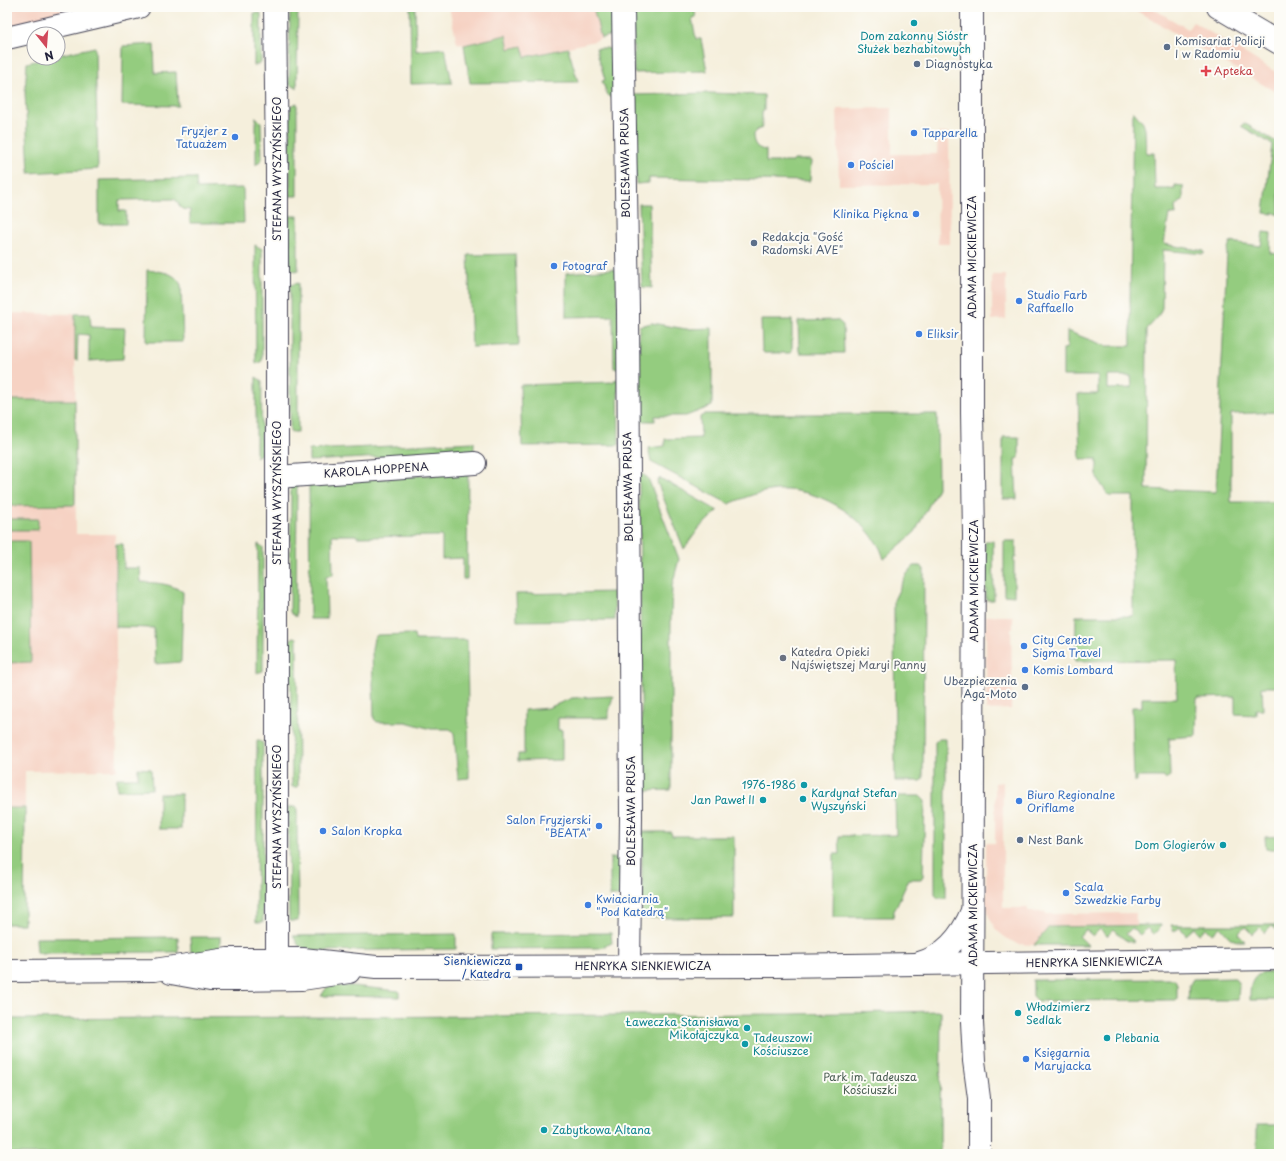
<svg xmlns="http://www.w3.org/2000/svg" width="1286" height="1161" viewBox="0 0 1286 1161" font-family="'Playpen Sans',sans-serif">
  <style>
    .built { fill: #f6d2c3 }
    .green { fill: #94cc7f; stroke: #5b775d; fill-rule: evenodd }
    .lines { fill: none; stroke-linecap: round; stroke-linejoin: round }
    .minor-casing { stroke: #424153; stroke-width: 24 }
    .tertiary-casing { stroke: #424153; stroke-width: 24 }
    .minor { stroke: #fff; stroke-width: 22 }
    .tertiary { stroke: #fff; stroke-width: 22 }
    .culture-dot { fill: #0f9aa8; stroke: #fdfcf7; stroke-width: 1.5 }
    .service-dot { fill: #5c6f8a; stroke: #fdfcf7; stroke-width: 1.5 }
    .health-dot { fill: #e0444e; stroke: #fdfcf7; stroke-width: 1.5 }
    .shop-dot { fill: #3f7fe0; stroke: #fdfcf7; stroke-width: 1.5 }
    .worship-dot { fill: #6b7280; stroke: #fdfcf7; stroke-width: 1.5 }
    .transit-dot { fill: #1a4fb4; stroke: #fdfcf7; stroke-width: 1.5 }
    .labels { text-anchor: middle; stroke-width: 4; stroke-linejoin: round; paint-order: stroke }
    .culture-label { font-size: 11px; fill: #0d838f; stroke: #fdfcf7; text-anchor: start }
    .service-label { font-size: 11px; fill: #4e5e75; stroke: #fdfcf7; text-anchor: start }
    .health-label { font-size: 11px; fill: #be3a42; stroke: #fdfcf7; text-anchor: start }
    .shop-label { font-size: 11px; fill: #366cbe; stroke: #fdfcf7; text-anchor: start }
    .street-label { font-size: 11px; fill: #22223b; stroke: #fdfcf7 }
    .worship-label { font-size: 11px; fill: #5b616d; stroke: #fdfcf7; text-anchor: start }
    .transit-label { font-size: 11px; fill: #164399; stroke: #fdfcf7; text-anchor: end }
    .park-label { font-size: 11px; fill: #4a5e53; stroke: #fdfcf7 }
  </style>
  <rect width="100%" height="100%" fill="#fdfcf7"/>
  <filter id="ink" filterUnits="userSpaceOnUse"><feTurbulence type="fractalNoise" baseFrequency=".025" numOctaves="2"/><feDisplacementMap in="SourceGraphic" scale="8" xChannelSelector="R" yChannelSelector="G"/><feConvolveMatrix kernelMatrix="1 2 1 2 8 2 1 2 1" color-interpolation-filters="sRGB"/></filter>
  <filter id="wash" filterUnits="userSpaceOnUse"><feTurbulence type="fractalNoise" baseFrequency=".012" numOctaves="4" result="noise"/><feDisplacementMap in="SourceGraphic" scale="16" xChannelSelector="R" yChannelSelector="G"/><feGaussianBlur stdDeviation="0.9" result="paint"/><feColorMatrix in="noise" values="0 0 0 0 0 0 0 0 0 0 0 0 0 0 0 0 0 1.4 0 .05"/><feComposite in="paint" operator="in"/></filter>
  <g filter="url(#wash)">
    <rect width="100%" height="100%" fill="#f5efdc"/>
    <g class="built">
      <polygon points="7,7 92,7 7,27"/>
      <polygon points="449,7 593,7 601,38 595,41 525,57 509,49 474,42 464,45 457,43"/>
      <polygon points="1136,7 1150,7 1188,29 1193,22 1279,74 1279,94 1135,10"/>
      <polygon points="892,108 892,154 937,154 938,133 949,133 950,244 938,244 937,184 839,185 837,109"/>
      <polygon points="992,275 1006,275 1006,319 992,320"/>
      <polygon points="7,313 75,314 76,534 115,534 117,770 25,771 25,808 7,808"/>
      <polygon points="986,616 1013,616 1013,628 1011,628 1012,679 1011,709 986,710"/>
      <polygon points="1003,782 1003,908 1028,908 1028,912 1046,912 1046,914 1136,913 1136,925 1049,927 1034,945 1018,944 1009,940 996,930 989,917 986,903 986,843 995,843 995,783"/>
    </g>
    <g class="green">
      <polygon points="410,7 415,7 416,51 445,48 452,83 411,84"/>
      <polygon points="593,7 615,7 615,33 612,35 601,38"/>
      <polygon points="632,7 694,7 696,17 692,18 696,39 701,39 707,71 634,73"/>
      <polygon points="290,8 298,8 297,88 289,84"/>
      <polygon points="254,13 261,13 261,63 254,66"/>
      <polygon points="506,35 509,49 522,46 525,57 568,48 578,82 470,83 464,45"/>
      <polygon points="154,44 155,73 176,72 178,106 122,105 123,46"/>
      <polygon points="95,47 98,169 29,173 25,92 27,63 47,58 58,58 58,55"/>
      <path d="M 596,48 L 606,48 L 614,50 L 614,99 C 606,97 605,87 602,81 L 605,80 Z"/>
      <path d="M 710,93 L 764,95 L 764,111 L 762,112 L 762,128 L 757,130 L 753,134 C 753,143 756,149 766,150 L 766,162 L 793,162 L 794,160 L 811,160 L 810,181 L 649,178 L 649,183 L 636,184 L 634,95 Z"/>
      <polygon points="297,103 297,196 290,196 290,106"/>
      <path d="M 1133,111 L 1143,123 L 1145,129 L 1146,153 L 1154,153 L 1155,189 L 1175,189 L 1175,185 L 1183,186 L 1183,200 L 1175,207 L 1176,215 L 1169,214 L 1164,244 L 1204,251 L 1204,254 L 1163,250 L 1162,308 L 1158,317 L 1147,329 L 1146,489 L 1216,492 L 1227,252 L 1230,242 L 1261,246 L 1263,232 L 1271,233 L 1270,253 L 1279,254 L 1279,412 L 1231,414 L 1231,502 L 1279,502 L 1279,687 L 1262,687 L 1263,709 L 1256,709 L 1256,715 L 1235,714 L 1235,697 L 1197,698 L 1196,736 L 1169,738 L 1170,776 L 1165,779 L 1164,777 L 1137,777 L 1137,782 L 1134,782 L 1132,707 L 1142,707 L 1142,698 L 1177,698 L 1176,660 L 1075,661 L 1076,616 L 1133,616 L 1133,496 L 1109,496 L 1097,478 L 1097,459 L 1080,459 L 1078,394 L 1098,394 L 1098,376 L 1063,376 L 1063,349 L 1067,348 L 1067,331 L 1106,346 L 1131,346 L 1130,299 ZM 1108,376 L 1131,376 L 1132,388 L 1108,389 Z"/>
      <polygon points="256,117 261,122 262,159 256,165"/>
      <polygon points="1244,123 1278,143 1276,164 1279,165 1279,215 1273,212 1273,214 1264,213 1272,144 1241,126"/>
      <polygon points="196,178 197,189 243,188 244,223 190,223 190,210 182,209 175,199 119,200 119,211 126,211 126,224 99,224 99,180"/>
      <polygon points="639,204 649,204 652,288 642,287"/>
      <polygon points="289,216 298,216 298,271 290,270"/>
      <polygon points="255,245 262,249 262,361 256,364"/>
      <polygon points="515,254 519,345 472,347 468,255"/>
      <polygon points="612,269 617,270 619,369 614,368 613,316 566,317 566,273"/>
      <path d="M 147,270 C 161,272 174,271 181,285 L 183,342 L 146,342 Z"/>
      <polygon points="298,283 298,432 290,432 290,285"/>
      <polygon points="75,314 90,314 91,327 125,328 123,359 89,361 89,335 78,334 77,361 75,360"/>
      <polygon points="761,320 792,320 792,351 790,353 764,353 762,350"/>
      <polygon points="837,320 843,325 844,353 800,353 799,351 798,321"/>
      <polygon points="652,323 686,329 712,328 712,406 686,416 655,416 655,421 638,421 639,326"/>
      <polygon points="256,377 262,381 261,454 256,457"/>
      <polygon points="618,379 619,445 522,446 520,385 614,382 614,380"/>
      <polygon points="7,400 75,400 75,505 7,506"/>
      <path d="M 705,414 L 937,414 L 938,488 L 915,532 L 884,559 C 882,553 880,547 876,542 C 855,509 808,484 769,491 C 755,493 741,499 729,504 L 651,462 L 648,448 L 665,446 L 665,439 L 701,438 L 700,417 Z"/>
      <polygon points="1003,437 1019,437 1019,458 1015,459 1017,499 1003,499"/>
      <polygon points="474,442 474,452 309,461 309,450"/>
      <polygon points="468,472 467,579 463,579 463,558 442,559 442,536 357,537 356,535 332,535 333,575 326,576 327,619 310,619 309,484"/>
      <polygon points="642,474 648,478 679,559 672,586 671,619 671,790 642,791 639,476"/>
      <polygon points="660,478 718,511 700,527 684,549 657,482"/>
      <polygon points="297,483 296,617 290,612 291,487"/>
      <rect x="7" y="519" width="31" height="11"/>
      <polygon points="7,541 29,541 31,662 7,663"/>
      <polygon points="985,541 993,541 994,600 986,600"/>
      <polygon points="1004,541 1016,541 1016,557 1014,557 1014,596 1004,595"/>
      <path d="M 116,544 L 123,544 L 124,568 L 140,568 L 141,582 C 157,583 170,583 183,592 L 181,662 L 155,664 L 154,628 L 116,627 Z"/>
      <polygon points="258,544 263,547 263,671 257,673"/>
      <polygon points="914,566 920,566 924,569 923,779 920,781 895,781 894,600 906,575"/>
      <polygon points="614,592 615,620 517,621 516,594"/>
      <polygon points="414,634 415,640 467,640 469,778 458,779 454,733 450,729 431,729 406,722 377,722 374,719 372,650 374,638 377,635"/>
      <polygon points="294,637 297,638 298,787 292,787 290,640"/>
      <polygon points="613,696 609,712 609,718 558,718 558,730 562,730 562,760 518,761 518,754 524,754 524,710 548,708 572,698"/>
      <polygon points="939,739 946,739 946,898 938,898 935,895 935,742"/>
      <polygon points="257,740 263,743 263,922 256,922"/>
      <polygon points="138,768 151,769 152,789 117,790 117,778 138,778"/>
      <rect x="159" y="794" width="22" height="35"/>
      <polygon points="895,796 920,796 925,801 923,876 921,879 909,879 894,911 893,917 833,917 834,854 840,854 839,836 896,835"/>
      <polygon points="288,807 297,807 298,921 289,921"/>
      <polygon points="7,808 25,808 24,924 7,924"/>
      <polygon points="642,832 671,832 672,836 734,836 734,918 642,918"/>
      <polygon points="1279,836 1279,849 1266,849 1265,837"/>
      <rect x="610" y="858" width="11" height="38"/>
      <path d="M 1161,925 L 1158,931 L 1153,934 L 1147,928 L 1140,935 L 1132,928 L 1126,934 L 1135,942 C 1125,943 1120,935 1114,929 L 1107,936 L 1100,929 L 1093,936 L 1086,930 L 1079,936 L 1088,945 L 1034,945 L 1049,927 Z"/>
      <path d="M 1171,925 L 1279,925 L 1279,932 L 1272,926 L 1265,933 L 1259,927 L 1252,934 L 1245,927 L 1238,934 L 1245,941 C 1230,942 1230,937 1220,927 L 1212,934 L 1206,928 L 1199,934 L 1194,928 L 1186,935 L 1180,927 L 1174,932 Z"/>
      <polygon points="611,933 612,943 600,948 491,949 491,934"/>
      <polygon points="456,934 456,949 313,951 299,946 293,936"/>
      <polygon points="178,937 178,952 37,953 36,938"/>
      <polygon points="190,937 221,937 221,952 191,952"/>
      <path d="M 1264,972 L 1279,972 L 1279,1000 L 1250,1000 C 1250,988 1250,977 1264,972 Z"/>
      <polygon points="1235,978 1239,985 1238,1000 1188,1000 1189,986 1193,979"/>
      <polygon points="1175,979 1177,985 1177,1000 1038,1001 1033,996 1033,980"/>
      <polygon points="331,986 353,986 399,991 399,997 321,996 327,987"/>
      <polygon points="941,1011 940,1154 7,1154 7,1019 792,1014"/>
      <rect x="1257" y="1125" width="22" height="29"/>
    </g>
  </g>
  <g filter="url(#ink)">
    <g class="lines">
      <defs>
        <g id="minor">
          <polyline points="275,7 277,170 277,979"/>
          <polyline points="623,7 628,310 631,817 629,966"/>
          <polyline points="972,7 972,413 974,535 972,1022 974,1061 979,1098 979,1154"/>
          <polyline points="277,477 475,463"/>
          <path d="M 919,963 C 945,956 962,935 972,911"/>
          <polyline points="7,971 154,970 228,959 303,959 376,967 776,966 1279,959"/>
          <polyline points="171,973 210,980 240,980 302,979 349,972"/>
        </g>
        <g id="tertiary">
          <polyline points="1218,7 1279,43"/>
          <polyline points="7,38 139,7"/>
        </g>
      </defs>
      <use href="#minor" class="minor-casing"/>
      <use href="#tertiary" class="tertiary-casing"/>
      <use href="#minor" class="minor"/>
      <use href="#tertiary" class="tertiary"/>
    </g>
  </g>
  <g class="culture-dot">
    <circle cx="914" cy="23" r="4"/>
    <circle cx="804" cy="785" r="4"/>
    <circle cx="803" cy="799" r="4"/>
    <circle cx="763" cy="800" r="4"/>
    <circle cx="1223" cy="845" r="4"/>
    <circle cx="1018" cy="1013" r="4"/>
    <circle cx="747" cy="1028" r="4"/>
    <circle cx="1107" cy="1038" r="4"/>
    <circle cx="745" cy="1044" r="4"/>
    <circle cx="544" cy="1130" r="4"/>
  </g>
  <g class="service-dot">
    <circle cx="1167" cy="47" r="4"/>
    <circle cx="917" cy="64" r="4"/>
    <circle cx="754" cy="243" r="4"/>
    <circle cx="1025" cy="687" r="4"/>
    <circle cx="1020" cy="840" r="4"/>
  </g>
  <path class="health-dot" d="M1204 65h4v4h4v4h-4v4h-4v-4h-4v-4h4z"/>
  <g class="shop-dot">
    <circle cx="914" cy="133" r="4"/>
    <circle cx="235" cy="137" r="4"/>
    <circle cx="851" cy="165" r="4"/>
    <circle cx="916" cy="214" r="4"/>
    <circle cx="554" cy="266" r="4"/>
    <circle cx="1019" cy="301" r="4"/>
    <circle cx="919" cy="334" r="4"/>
    <circle cx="1024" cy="646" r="4"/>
    <circle cx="1025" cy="670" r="4"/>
    <circle cx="1019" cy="801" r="4"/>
    <circle cx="599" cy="826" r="4"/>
    <circle cx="323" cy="831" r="4"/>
    <circle cx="1066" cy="893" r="4"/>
    <circle cx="588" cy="905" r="4"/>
    <circle cx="1026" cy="1059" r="4"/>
  </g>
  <circle class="worship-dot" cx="783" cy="658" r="4"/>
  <rect class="transit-dot" x="515" y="963" width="8" height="8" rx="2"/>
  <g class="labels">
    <g class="culture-label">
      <text x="914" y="40" text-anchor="middle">Dom zakonny Sióstr<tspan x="914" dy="13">Służek bezhabitowych</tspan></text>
      <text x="796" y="789" text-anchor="end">1976-1986</text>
      <text x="811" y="797">Kardynał Stefan<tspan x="811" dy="13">Wyszyński</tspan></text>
      <text x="755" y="804" text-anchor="end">Jan Paweł II</text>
      <text x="1215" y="849" text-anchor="end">Dom Glogierów</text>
      <text x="1026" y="1011">Włodzimierz<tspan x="1026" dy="13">Sedlak</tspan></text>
      <text x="739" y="1026" text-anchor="end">Ławeczka Stanisława<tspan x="739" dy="13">Mikołajczyka</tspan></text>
      <text x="753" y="1042">Tadeuszowi<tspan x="753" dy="13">Kościuszce</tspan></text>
      <text x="1115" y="1042">Plebania</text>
      <text x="552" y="1134">Zabytkowa Altana</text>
    </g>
    <g class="service-label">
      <text x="1175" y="45">Komisariat Policji<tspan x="1175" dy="13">I w Radomiu</tspan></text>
      <text x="925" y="68">Diagnostyka</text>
      <text x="762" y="241">Redakcja "Gość<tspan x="762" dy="13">Radomski AVE"</tspan></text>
      <text x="1017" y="685" text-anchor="end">Ubezpieczenia<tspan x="1017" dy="13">Aga-Moto</tspan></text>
      <text x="1028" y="844">Nest Bank</text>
    </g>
    <g class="health-label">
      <text x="1214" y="75">Apteka</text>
    </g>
    <g class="shop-label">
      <text x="227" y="135" text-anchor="end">Fryzjer z<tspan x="227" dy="13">Tatuażem</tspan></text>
      <text x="922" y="137">Tapparella</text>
      <text x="859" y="169">Pościel</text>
      <text x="908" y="218" text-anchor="end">Klinika Piękna</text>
      <text x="562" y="270">Fotograf</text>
      <text x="1027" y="299">Studio Farb<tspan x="1027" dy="13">Raffaello</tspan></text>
      <text x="927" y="338">Eliksir</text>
      <text x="1032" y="644">City Center<tspan x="1032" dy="13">Sigma Travel</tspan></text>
      <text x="1033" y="674">Komis Lombard</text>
      <text x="1027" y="799">Biuro Regionalne<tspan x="1027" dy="13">Oriflame</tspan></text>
      <text x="591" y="824" text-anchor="end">Salon Fryzjerski<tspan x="591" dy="13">"BEATA"</tspan></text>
      <text x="331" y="835">Salon Kropka</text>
      <text x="1074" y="891">Scala<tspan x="1074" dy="13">Szwedzkie Farby</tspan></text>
      <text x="596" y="903">Kwiaciarnia<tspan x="596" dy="13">"Pod Katedrą"</tspan></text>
      <text x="1034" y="1057">Księgarnia<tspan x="1034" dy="13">Maryjacka</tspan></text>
    </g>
    <g class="street-label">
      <text transform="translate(625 163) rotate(-91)" y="4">BOLESŁAWA PRUSA</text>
      <text transform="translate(277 169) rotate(-90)" y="4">STEFANA WYSZYŃSKIEGO</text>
      <text transform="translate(972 257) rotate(-90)" y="4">ADAMA MICKIEWICZA</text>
      <text transform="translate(376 470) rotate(-4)" y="4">KAROLA HOPPENA</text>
      <text transform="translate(628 487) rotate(-91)" y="4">BOLESŁAWA PRUSA</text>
      <text transform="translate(277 493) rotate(-90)" y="4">STEFANA WYSZYŃSKIEGO</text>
      <text transform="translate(974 581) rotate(-90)" y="4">ADAMA MICKIEWICZA</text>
      <text transform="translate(631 811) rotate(-90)" y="4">BOLESŁAWA PRUSA</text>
      <text transform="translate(277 817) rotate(-90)" y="4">STEFANA WYSZYŃSKIEGO</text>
      <text transform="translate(973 905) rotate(-90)" y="4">ADAMA MICKIEWICZA</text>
      <text transform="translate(1094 962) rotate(-1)" y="4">HENRYKA SIENKIEWICZA</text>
      <text x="643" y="970">HENRYKA SIENKIEWICZA</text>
    </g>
    <g class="worship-label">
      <text x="791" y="656">Katedra Opieki<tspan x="791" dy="13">Najświętszej Maryi Panny</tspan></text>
    </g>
    <g class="transit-label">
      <text x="511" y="965">Sienkiewicza<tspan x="511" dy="13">/ Katedra</tspan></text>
    </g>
    <g class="park-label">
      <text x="870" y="1081">Park im. Tadeusza<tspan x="870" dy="13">Kościuszki</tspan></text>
    </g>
  </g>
  <rect width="1286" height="1161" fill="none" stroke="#fdfcf7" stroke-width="24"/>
  <g transform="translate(46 46) rotate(163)"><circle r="19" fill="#fdfcf7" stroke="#a5a5ac"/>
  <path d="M0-3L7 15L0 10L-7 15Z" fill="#d1495b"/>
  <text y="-6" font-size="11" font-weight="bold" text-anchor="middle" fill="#22223b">N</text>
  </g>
</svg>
